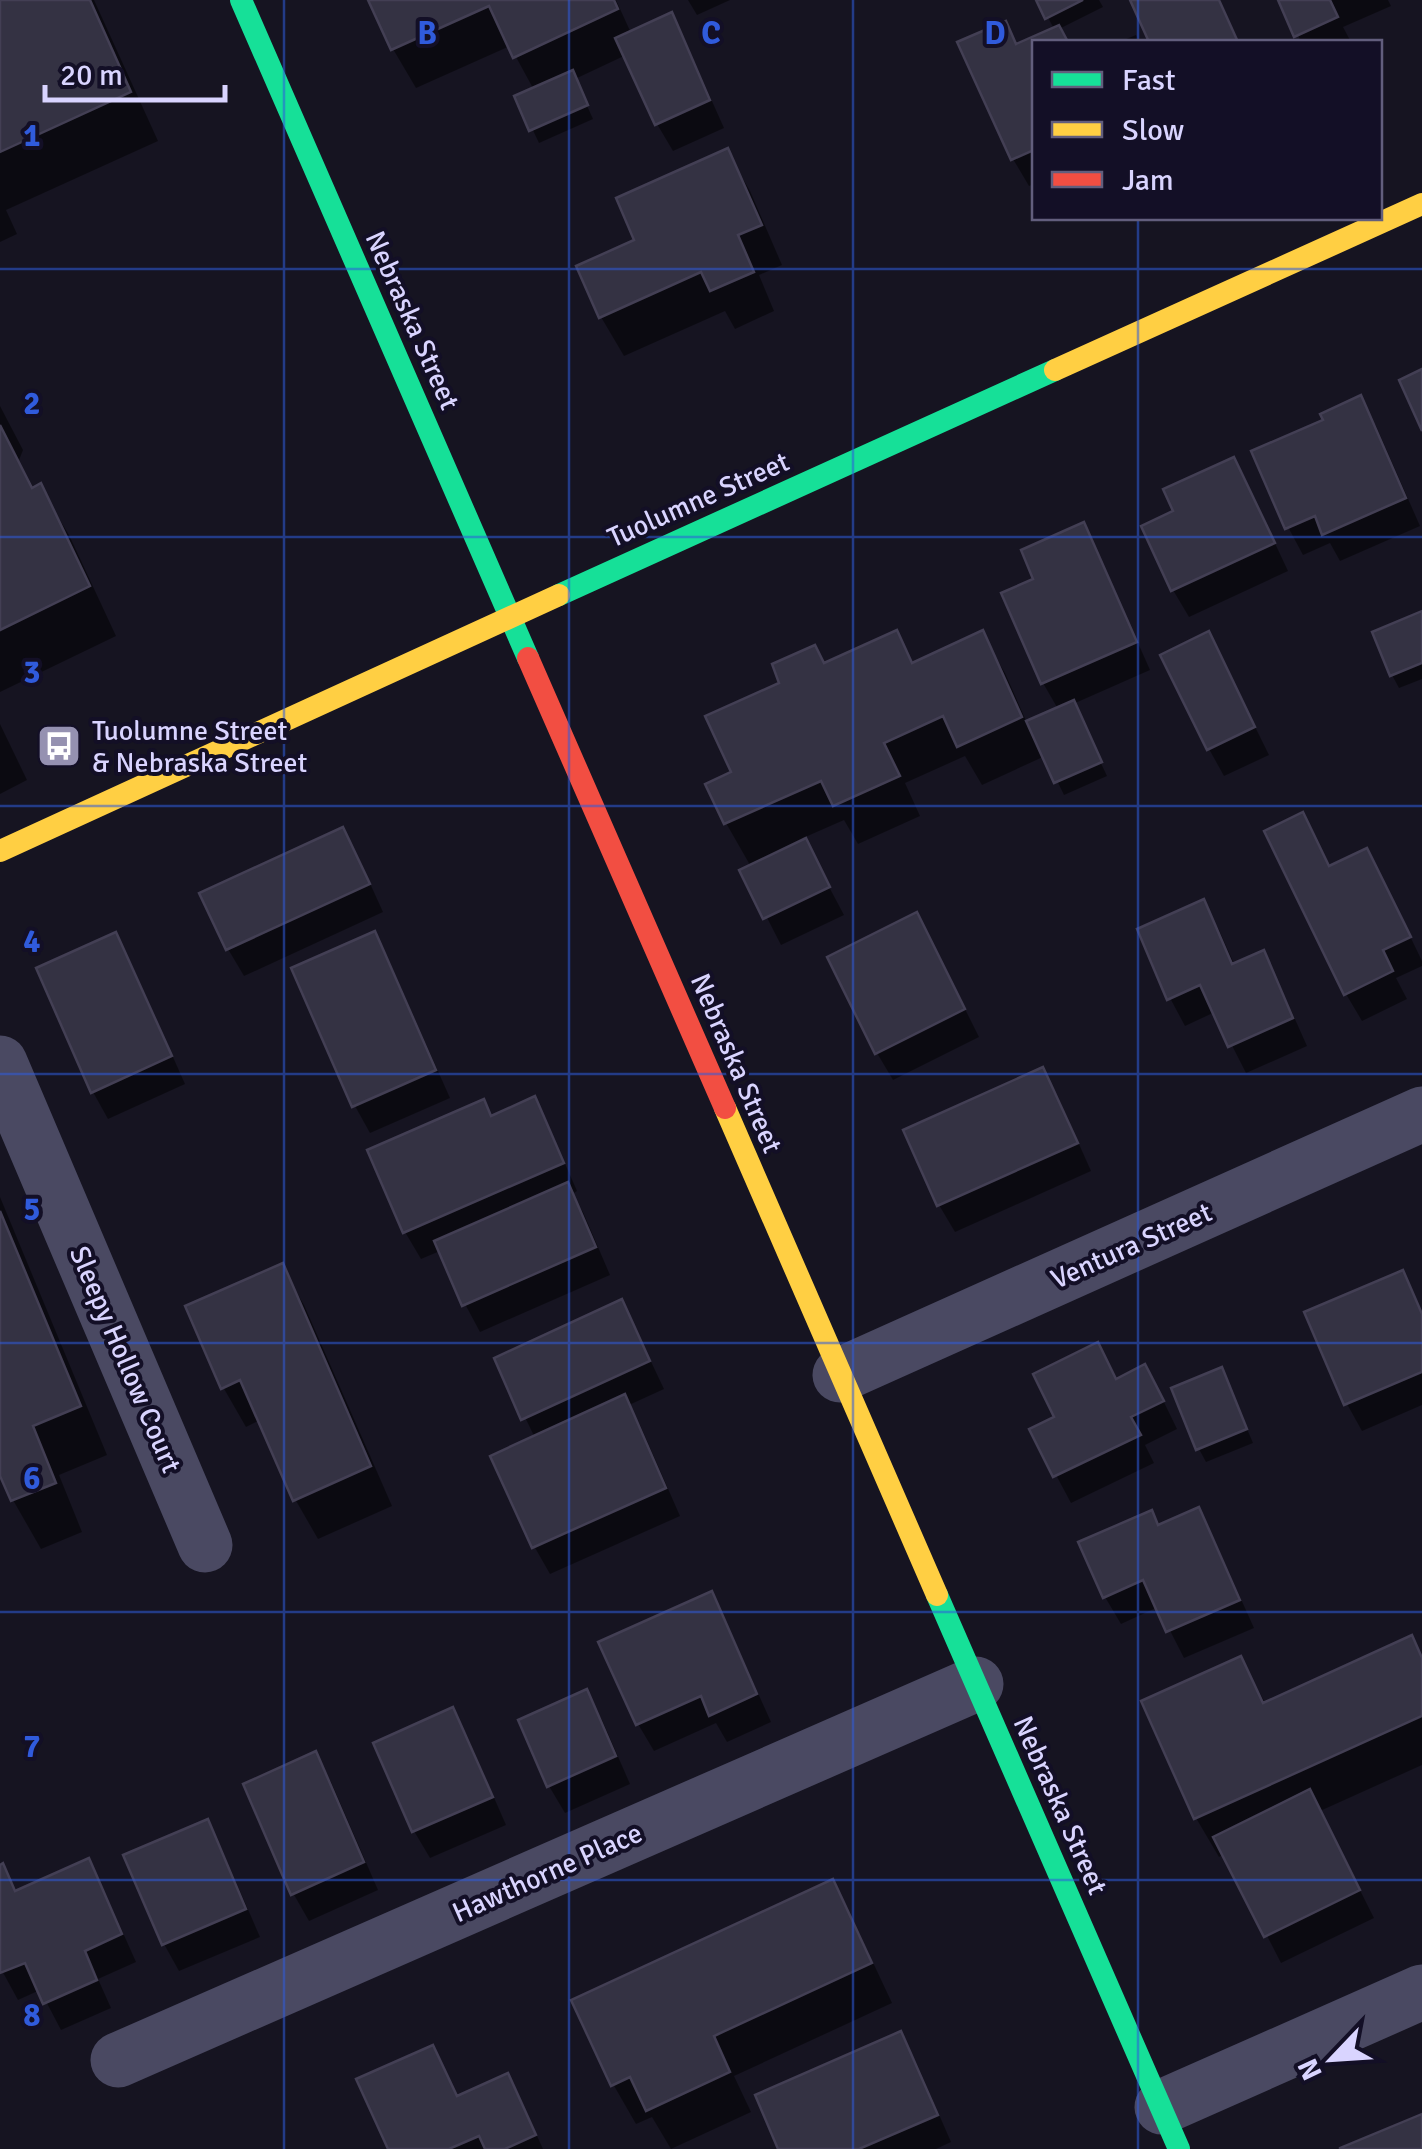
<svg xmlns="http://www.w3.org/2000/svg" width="1422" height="2149" viewBox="0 0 1422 2149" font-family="Signika,sans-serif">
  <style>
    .shadow { fill: #0007 }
    .building { fill: #343243; stroke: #433f54; stroke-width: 2.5 }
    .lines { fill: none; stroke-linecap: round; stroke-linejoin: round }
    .street { stroke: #4a4962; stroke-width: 55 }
    .fast { stroke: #16e098; stroke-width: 22 }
    .slow { stroke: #ffcf43; stroke-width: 22 }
    .jam { stroke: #f24e42; stroke-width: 22 }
    .grid { fill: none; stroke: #305bdc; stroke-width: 2.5; stroke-opacity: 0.55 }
    .labels { text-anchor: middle; stroke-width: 8; stroke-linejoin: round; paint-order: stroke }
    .street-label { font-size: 28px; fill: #d9d4ff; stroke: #130f26 }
    .poi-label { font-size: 28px; fill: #d9d4ff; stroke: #130f26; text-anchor: start }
    .grid-label { font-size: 32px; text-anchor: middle; font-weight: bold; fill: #305bdc; stroke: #130f26; stroke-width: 8; stroke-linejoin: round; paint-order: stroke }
  </style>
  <rect width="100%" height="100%" fill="#161421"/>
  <g class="shadow">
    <polygon points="0,0 94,0 158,141 6,210 17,234 0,242"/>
    <polygon points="371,0 616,0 631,33 671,16 686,43 724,128 673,151 657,124 626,55 575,79 593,119 539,143 517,97 534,90 510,46 416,88 393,49"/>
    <polygon points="688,0 730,0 697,15"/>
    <polygon points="1039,0 1099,0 1103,7 1059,29 1067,42 1034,42 1034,184 1029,186 1013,159 960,44 1004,24 1017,46 1054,29"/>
    <polygon points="1133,0 1220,0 1239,42 1152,42"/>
    <polygon points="1281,0 1388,0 1391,6 1343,27 1351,42 1301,42"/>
    <polygon points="1136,35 1140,42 1119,42"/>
    <polygon points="727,151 750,191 782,265 759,275 774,311 735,329 725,311 624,356 601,317 579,268 638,241"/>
    <polygon points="1360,399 1376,426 1420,526 1340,561 1330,543 1303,555 1288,527 1326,421"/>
    <polygon points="0,406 23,450 19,460 34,490 40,487 69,535 116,636 0,692"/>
    <polygon points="1233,460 1249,488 1288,571 1189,617 1173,590 1144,527 1177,512"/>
    <polygon points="1083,525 1098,553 1150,670 1073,704 1107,776 1064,795 1045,756 982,785 965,756 905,783 920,816 858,844 844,820 803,838 844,915 781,945 743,871 750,865 726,823 708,786 735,773 824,665 896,633 914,664 982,634 1005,673 1027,723 1058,709 1043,683 1004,594 1036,580"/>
    <polygon points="1422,614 1422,679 1399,688 1392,675"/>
    <polygon points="1223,662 1269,755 1224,776 1209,749"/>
    <polygon points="0,724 27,780 0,794"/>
    <polygon points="342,830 358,857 383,912 244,976 228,949 203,894"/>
    <polygon points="1330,869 1382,878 1422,961 1422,966 1396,978 1407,999 1362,1021 1346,994"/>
    <polygon points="1203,903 1219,930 1235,966 1262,953 1278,981 1307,1046 1246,1073 1215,1012 1185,1026 1170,998"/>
    <polygon points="374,934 389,961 450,1098 370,1133 355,1106 294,969"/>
    <polygon points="115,936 131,963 185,1084 108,1119 93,1092"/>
    <polygon points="932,943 979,1037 893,1080 877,1053"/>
    <polygon points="1042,1070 1058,1097 1091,1171 955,1232 939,1205 906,1131"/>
    <polygon points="534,1100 549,1127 577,1191 572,1194 583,1212 610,1275 480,1332 465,1304 440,1251 421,1259 405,1232 483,1102 492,1118"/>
    <polygon points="0,1197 107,1455 59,1475 82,1532 41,1549 13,1500 0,1469"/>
    <polygon points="281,1266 304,1305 392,1506 318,1539 295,1499 260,1420 246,1427 223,1387"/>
    <polygon points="1402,1273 1422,1311 1422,1405 1362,1431 1347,1404 1308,1314"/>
    <polygon points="621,1302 636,1330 664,1389 629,1405 640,1425 680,1516 550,1574 534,1546 535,1438 497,1359"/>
    <polygon points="1116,1381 1160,1394 1177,1429 1145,1445 1154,1463 1071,1503 1032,1430"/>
    <polygon points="1228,1384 1253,1443 1206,1462 1199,1449"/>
    <polygon points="1198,1510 1213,1537 1254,1628 1184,1658 1158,1607 1121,1624 1105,1597 1151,1513 1160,1527"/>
    <polygon points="710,1595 726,1622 771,1722 727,1742 716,1723 654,1751 638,1724"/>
    <polygon points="1411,1639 1422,1658 1422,1765 1320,1811 1374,1918 1281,1963 1225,1854 1219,1857 1196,1818 1240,1659 1266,1704"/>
    <polygon points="586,1693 602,1720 630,1784 565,1813 549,1786"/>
    <polygon points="452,1711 468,1738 506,1825 430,1858 414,1831 376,1744"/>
    <polygon points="315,1755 331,1782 378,1890 309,1921 293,1893"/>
    <polygon points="206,1823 222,1850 260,1937 179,1971 164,1944 126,1857"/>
    <polygon points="88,1861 103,1888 136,1962 98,1979 111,2008 61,2030 40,1990 18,2000 0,1967 0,1867 2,1867 17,1892"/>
    <polygon points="832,1883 854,1922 892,2003 734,2076 751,2112 671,2149 652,2117 636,2124 613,2084"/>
    <polygon points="900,2034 916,2062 951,2142 936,2149 781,2149"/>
    <polygon points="432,2048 458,2098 507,2076 522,2103 543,2149 391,2149"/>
  </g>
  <g class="building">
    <polygon points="0,0 90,0 131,92 0,152"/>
    <polygon points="368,0 614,0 618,9 513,58 489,6 391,50"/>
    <polygon points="1036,0 1083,0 1045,19"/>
    <polygon points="1130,0 1219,0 1238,42 1149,42"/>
    <polygon points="1278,0 1330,0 1338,17 1294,37"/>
    <polygon points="672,12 710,100 655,125 615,38"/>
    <polygon points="1006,21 1016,44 1059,25 1068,42 1034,42 1034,150 1011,160 957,42"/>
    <polygon points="573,70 588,105 529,131 514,96"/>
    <polygon points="728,148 762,225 738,235 754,272 710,291 701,272 599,318 576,266 634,240 616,198"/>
    <polygon points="1422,369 1422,431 1399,380"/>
    <polygon points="1361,395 1406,498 1322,535 1315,516 1285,529 1251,451 1323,420 1320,414"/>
    <polygon points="0,425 32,488 41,483 90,586 0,630"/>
    <polygon points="1234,457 1275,543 1171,591 1141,526 1173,511 1163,489"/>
    <polygon points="1084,522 1137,642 1041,684 1001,593 1033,579 1021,550"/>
    <polygon points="1422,611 1422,663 1390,676 1372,632"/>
    <polygon points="897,630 912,663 983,630 1022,717 957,747 943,716 884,743 900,776 833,806 821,781 724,824 705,784 731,772 705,716 779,683 772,664 815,645 824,663"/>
    <polygon points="1209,631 1255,727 1207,750 1160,655"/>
    <polygon points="1074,700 1102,762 1054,783 1026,721"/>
    <polygon points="1303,812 1329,866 1367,848 1411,937 1383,950 1393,971 1344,995 1264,831"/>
    <polygon points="343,827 370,884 226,950 199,893"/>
    <polygon points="806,838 830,887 763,919 739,870"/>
    <polygon points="1204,899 1232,964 1264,950 1293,1018 1228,1047 1200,985 1167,1000 1137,929"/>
    <polygon points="917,912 965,1009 875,1054 827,957"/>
    <polygon points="375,931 436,1070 352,1107 291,968"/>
    <polygon points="116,932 172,1056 91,1093 36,968"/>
    <polygon points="1043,1067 1078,1143 937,1206 903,1130"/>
    <polygon points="535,1096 564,1163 403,1233 367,1150 484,1099 491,1116"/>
    <polygon points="568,1182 596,1247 462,1306 434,1241"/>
    <polygon points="0,1211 81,1406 33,1426 56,1483 11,1501 0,1476"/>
    <polygon points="283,1263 371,1466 293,1501 240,1380 221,1389 185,1306"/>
    <polygon points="1403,1270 1422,1314 1422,1372 1344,1405 1304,1312"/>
    <polygon points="622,1299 650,1361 521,1420 494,1358"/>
    <polygon points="1098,1342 1116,1379 1145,1364 1164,1401 1131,1417 1141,1435 1053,1477 1029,1429 1054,1417 1033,1374"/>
    <polygon points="1222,1367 1247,1429 1196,1450 1171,1388"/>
    <polygon points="625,1394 666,1488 532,1548 490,1456"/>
    <polygon points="1199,1507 1240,1600 1166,1632 1143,1580 1103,1598 1078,1542 1152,1510 1158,1525"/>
    <polygon points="712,1591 757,1694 709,1716 701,1696 636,1725 598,1642"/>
    <polygon points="1412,1635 1422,1658 1422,1716 1194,1819 1141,1701 1241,1656 1263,1703"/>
    <polygon points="587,1689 616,1756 547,1787 518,1720"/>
    <polygon points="453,1707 493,1797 412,1832 373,1743"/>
    <polygon points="316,1751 364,1862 291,1895 243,1784"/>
    <polygon points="1310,1789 1360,1890 1264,1937 1213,1837"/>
    <polygon points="208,1819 246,1909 162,1945 123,1855"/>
    <polygon points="89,1858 122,1934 85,1951 97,1980 43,2004 25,1963 0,1973 0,1865 3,1863 15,1891"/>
    <polygon points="833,1879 872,1963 714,2036 730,2072 646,2111 630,2077 611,2086 571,2000"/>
    <polygon points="901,2031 938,2115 859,2149 778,2149 755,2095"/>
    <polygon points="433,2045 457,2096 508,2073 536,2135 505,2149 485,2149 479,2136 449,2149 388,2149 356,2079"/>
    <polygon points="1422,2114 1422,2149 1340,2149 1340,2148"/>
  </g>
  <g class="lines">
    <g class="street">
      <polyline points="0,1063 205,1545"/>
      <polyline points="840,1375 1422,1114"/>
      <polyline points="118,2060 976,1684"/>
      <polyline points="1162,2107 1422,1992"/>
    </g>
    <g class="fast">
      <polyline points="241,0 528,658"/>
      <polyline points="559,595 1055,370"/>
      <polyline points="937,1595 1179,2149"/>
    </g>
    <g class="slow">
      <polyline points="1055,370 1422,204"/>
      <polyline points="0,851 559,595"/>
      <polyline points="725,1108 937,1595"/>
    </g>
    <polyline class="jam" points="528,658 725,1108"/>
  </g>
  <path class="grid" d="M 284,0 L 284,2149M 569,0 L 569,2149M 853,0 L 853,2149M 1138,0 L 1138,42M 1138,218 L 1138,2149M 0,269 L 1422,269M 0,537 L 1422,537M 0,806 L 1422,806M 0,1074 L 1422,1074M 0,1343 L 1422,1343M 0,1612 L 1422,1612M 0,1880 L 1422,1880"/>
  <defs>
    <symbol id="bus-square" viewBox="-11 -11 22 22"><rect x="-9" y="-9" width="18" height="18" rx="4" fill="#9591b1" stroke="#130f26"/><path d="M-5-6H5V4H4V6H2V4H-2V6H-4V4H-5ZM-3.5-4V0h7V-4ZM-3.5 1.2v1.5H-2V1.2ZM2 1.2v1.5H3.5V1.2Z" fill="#fff"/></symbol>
  </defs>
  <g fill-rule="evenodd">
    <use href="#bus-square" x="34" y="721" width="50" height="50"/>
  </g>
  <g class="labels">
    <g class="street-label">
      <text transform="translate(413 320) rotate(66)" y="10">Nebraska Street</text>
      <text transform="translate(698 499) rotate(-24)" y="10">Tuolumne Street</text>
      <text transform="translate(737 1063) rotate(67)" y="10">Nebraska Street</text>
      <text transform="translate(1131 1245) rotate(-24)" y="10">Ventura Street</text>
      <text transform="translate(126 1359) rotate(67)" y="10">Sleepy Hollow Court</text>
      <text transform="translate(1061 1805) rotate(66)" y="10">Nebraska Street</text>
      <text transform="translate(547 1872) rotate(-24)" y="10">Hawthorne Place</text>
    </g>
    <g class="poi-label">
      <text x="92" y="740">Tuolumne Street<tspan x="92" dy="32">&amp; Nebraska Street</tspan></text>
    </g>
  </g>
  <g class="grid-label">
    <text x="427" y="44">B</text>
    <text x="711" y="44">C</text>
    <text x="995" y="44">D</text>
    <text x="32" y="146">1</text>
    <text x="32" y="414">2</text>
    <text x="32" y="683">3</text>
    <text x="32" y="952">4</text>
    <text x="32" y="1220">5</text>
    <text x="32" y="1489">6</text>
    <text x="32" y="1757">7</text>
    <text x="32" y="2026">8</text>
  </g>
  <rect x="1032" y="40" width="350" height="180" fill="#130f26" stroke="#625e7d" stroke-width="2.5"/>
  <rect x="1052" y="72" width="50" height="15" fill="#16e098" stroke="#625e7d" stroke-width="2.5"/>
  <text x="1122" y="90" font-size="30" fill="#d9d4ff">Fast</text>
  <rect x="1052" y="122" width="50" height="15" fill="#ffcf43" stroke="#625e7d" stroke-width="2.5"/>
  <text x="1122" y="140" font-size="30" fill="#d9d4ff">Slow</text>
  <rect x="1052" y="172" width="50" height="15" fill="#f24e42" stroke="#625e7d" stroke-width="2.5"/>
  <text x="1122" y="190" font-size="30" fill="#d9d4ff">Jam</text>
  <g transform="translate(1332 2059) rotate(245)" stroke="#130f26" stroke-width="8" paint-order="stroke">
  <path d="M0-8L18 38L0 25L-18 38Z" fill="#d9d4ff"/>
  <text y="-15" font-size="28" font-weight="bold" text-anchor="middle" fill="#d9d4ff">N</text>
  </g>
  <path d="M45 85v15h180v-15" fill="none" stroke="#d9d4ff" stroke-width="5"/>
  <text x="60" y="85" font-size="30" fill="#d9d4ff" stroke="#130f26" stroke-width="8" paint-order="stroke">20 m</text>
</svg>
